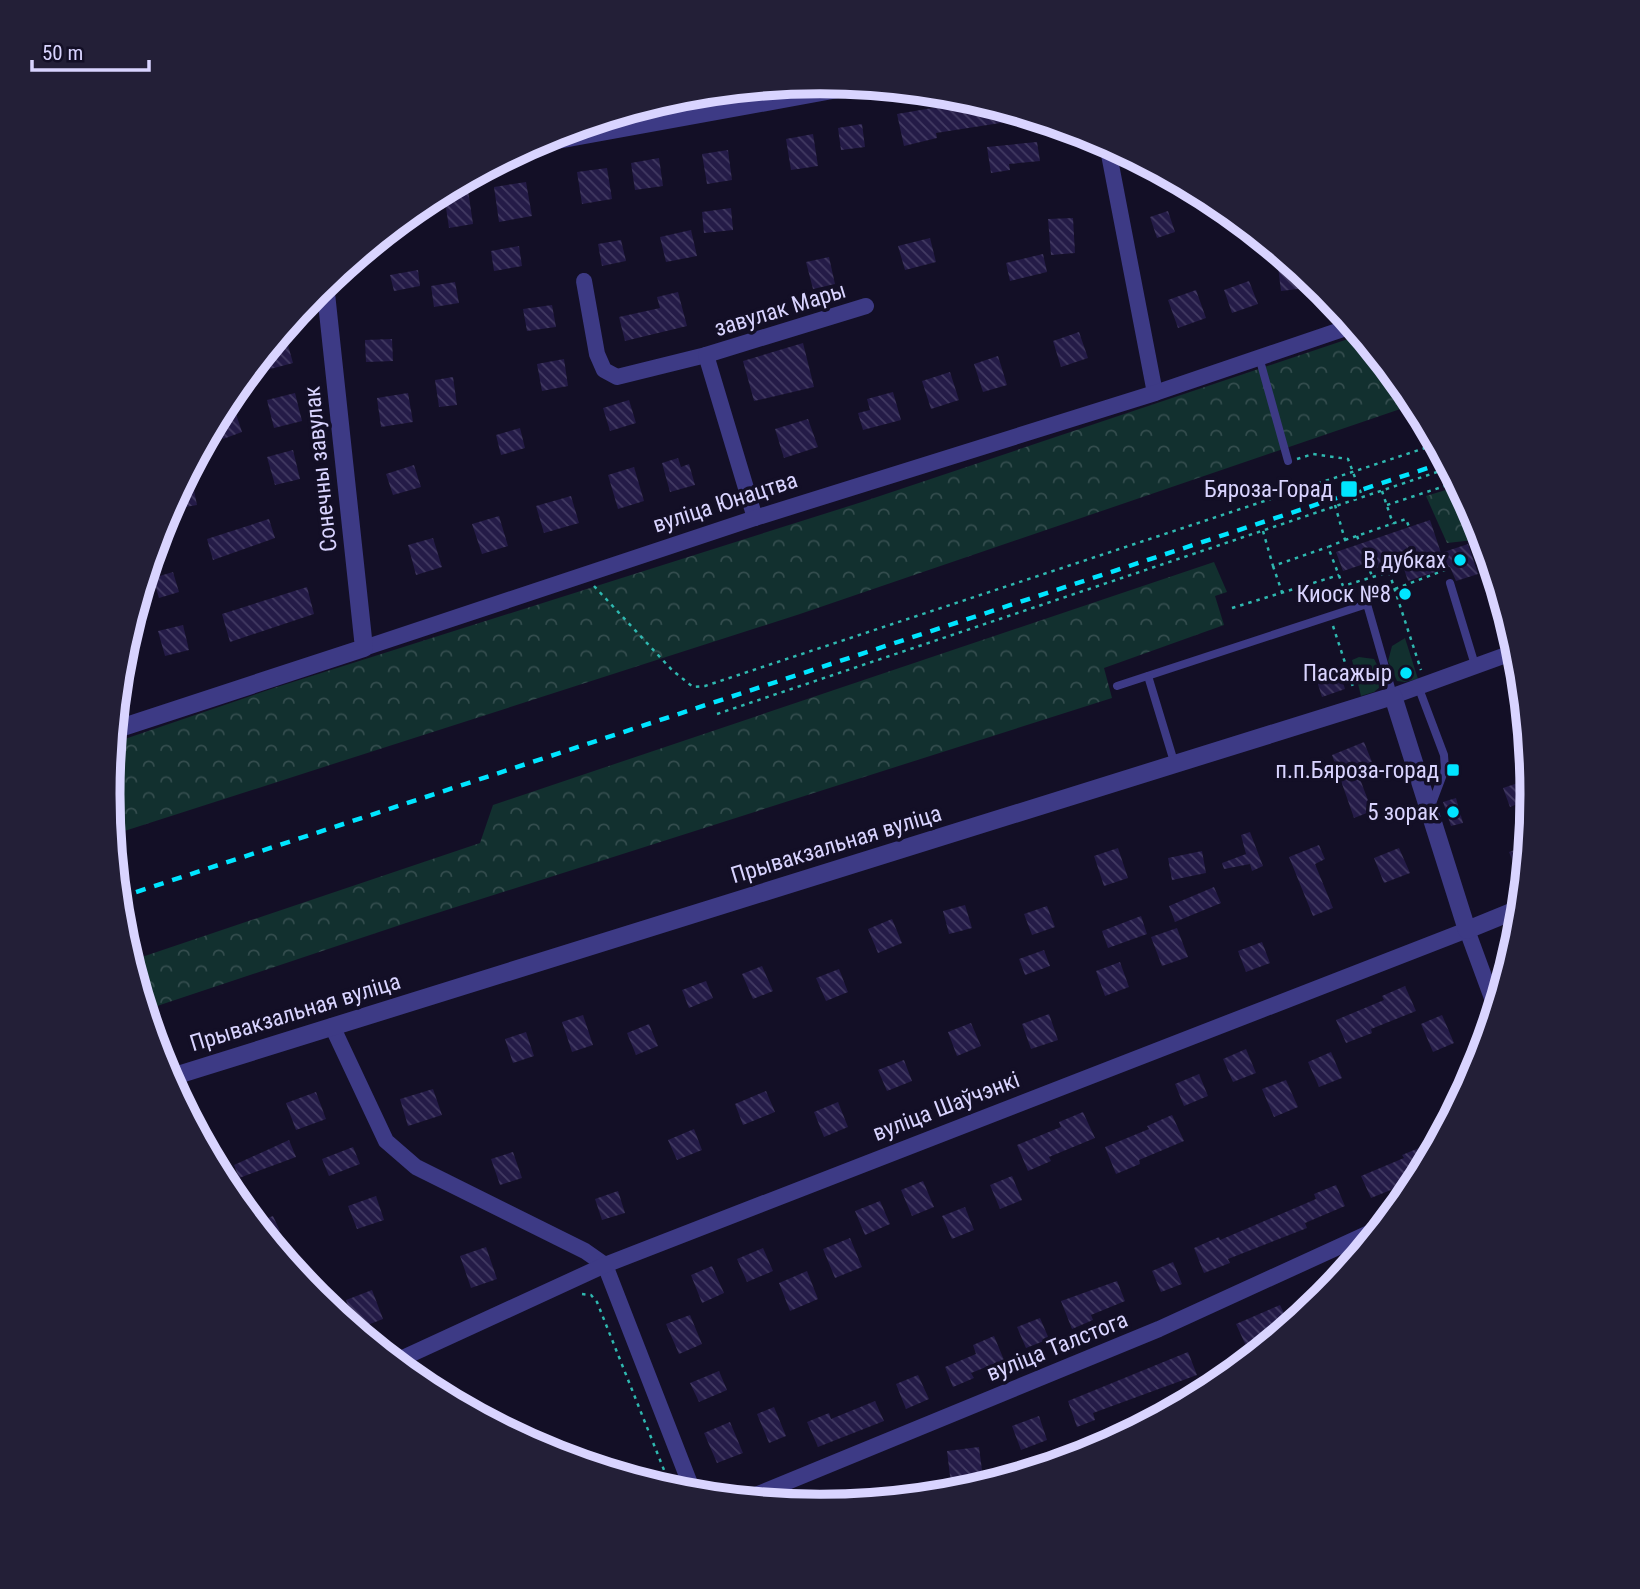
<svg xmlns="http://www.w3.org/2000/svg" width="1640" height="1589" viewBox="0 0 1640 1589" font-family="'Roboto Condensed',sans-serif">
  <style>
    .green { fill: #12302f }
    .forest { fill: url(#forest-crowns) }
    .building { fill: url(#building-back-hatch) }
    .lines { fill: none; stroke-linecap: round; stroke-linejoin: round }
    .path { stroke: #2fb8b0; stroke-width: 2.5; stroke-dasharray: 3.5 5; stroke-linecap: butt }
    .service { stroke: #3d3a85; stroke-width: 8 }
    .minor { stroke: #3d3a85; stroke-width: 16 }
    .tertiary { stroke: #3d3a85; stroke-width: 18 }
    .rail { stroke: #00e5ff; stroke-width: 4.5; stroke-dasharray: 10 9; stroke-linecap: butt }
    .poi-dot { fill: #00e5ff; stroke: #130f26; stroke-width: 2.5 }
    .labels { text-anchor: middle; stroke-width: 7; stroke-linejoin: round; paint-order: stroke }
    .street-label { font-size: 23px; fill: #d9d4ff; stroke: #130f26 }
    .poi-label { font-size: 23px; fill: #d9d4ff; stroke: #130f26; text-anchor: end }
    .rim { fill: none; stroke: #d9d4ff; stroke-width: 9 }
  </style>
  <defs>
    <pattern id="forest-crowns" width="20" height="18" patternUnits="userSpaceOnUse" patternTransform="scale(1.75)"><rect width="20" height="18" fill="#12302f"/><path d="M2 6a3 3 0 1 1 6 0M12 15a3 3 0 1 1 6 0" fill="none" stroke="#344d4e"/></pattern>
    <pattern id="building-back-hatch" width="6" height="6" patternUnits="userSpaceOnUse" patternTransform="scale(1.75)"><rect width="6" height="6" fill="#241b47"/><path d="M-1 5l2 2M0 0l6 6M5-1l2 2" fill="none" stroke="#433b63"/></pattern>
  </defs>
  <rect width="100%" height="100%" fill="#130f26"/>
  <g class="green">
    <polygon points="1405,638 1418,679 1405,682 1397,681 1388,661 1392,646"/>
    <polygon points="1359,657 1374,659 1382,674 1381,686 1374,692 1361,696 1352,660"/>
  </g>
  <g class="forest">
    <polygon points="1360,335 1415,404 800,614 112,835 108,794 113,743 277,687 865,501"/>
    <polygon points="1459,486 1478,522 1483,539 1447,543 1426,496"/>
    <polygon points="1214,562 1227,592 1215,596 1224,625 1104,668 1112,698 406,923 145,1010 130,961 480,843 493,805"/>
  </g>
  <g class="building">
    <polygon points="974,101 1032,118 936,133 937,138 904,146 897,114"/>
    <polygon points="862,124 865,147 841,150 838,128"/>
    <polygon points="813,134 818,166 791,170 786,139"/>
    <polygon points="1037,142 1040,161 1009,164 1010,170 991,173 987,147"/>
    <polygon points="728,150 732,180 707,184 702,154"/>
    <polygon points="659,158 663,186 635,190 631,163"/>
    <polygon points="607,168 612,199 582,204 577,172"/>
    <polygon points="526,182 532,216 499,222 494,187"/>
    <polygon points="468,190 473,224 449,228 444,194"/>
    <polygon points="731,208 733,230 704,233 702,212"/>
    <polygon points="1168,211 1175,232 1157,238 1150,217"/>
    <polygon points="1073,218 1075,253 1051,255 1048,219"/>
    <polygon points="691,230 697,256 666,262 660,237"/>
    <polygon points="930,238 936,262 905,270 898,246"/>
    <polygon points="621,240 626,261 602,266 598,244"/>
    <polygon points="519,246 522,266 494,271 491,251"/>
    <polygon points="1043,254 1047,272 1010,281 1006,263"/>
    <polygon points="829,257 835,284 813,289 806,262"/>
    <polygon points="1293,265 1304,275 1306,288 1281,291 1278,267"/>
    <polygon points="418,270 420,286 394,291 390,275"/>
    <polygon points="1249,281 1258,304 1232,313 1224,290"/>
    <polygon points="455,282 459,303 434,307 431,286"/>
    <polygon points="1196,290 1206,318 1178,328 1168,300"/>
    <polygon points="678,292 687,326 625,341 619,317 660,308 657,297"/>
    <polygon points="552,305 556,327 527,331 523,309"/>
    <polygon points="1079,332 1088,358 1061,367 1053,341"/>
    <polygon points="286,338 293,363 259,372 257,363 275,341"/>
    <polygon points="392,339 393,361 366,362 365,340"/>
    <polygon points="803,343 814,387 754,401 743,361"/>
    <polygon points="998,356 1007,385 983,392 974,364"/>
    <polygon points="564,359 568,386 542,391 537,364"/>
    <polygon points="950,372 959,400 931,409 922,381"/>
    <polygon points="453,377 457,405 439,407 435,380"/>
    <polygon points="893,392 901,420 863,430 858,413 870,410 867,399"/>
    <polygon points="295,393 302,421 274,428 267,400"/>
    <polygon points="408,393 413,422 381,427 377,398"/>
    <polygon points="230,396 242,432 223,439 217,420"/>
    <polygon points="629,400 636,423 610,431 603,408"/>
    <polygon points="808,419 818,447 784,458 775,429"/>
    <polygon points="520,428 525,448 501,455 496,435"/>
    <polygon points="293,450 300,479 275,485 267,457"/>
    <polygon points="678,458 681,467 689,464 695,485 670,492 662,463"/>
    <polygon points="414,465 421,487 393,495 386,474"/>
    <polygon points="634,467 644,501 618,509 608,475"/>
    <polygon points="190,470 197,505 168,510"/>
    <polygon points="571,496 579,523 544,533 536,506"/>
    <polygon points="499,516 508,546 482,554 472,524"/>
    <polygon points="269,519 275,538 213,560 207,539"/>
    <polygon points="1430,520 1441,553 1468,544 1478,574 1456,581 1450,567 1408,581 1401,560 1376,568 1373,561 1343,571 1336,552"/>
    <polygon points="433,538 442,567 416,575 408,545"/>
    <polygon points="173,572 179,592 159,598 153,578"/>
    <polygon points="307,587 314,614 230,642 222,614"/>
    <polygon points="183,625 189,650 165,656 158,631"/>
    <polygon points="1339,670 1345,689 1322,697 1316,678"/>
    <polygon points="1364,742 1376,772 1360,779 1372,811 1354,818 1332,755"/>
    <polygon points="1524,781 1530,799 1510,807 1503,788"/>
    <polygon points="1456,798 1463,823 1451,826 1443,802"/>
    <polygon points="1250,832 1263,866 1252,871 1250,864 1224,869 1222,863 1246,854 1241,835"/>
    <polygon points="1319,845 1325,859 1315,864 1333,908 1313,916 1289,857"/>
    <polygon points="1527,845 1523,886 1509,852"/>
    <polygon points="1118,848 1128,878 1104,886 1094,856"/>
    <polygon points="1399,848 1410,873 1384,883 1374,858"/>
    <polygon points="1202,851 1206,873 1172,880 1168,858"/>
    <polygon points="1214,887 1221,903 1175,922 1169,906"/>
    <polygon points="965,905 972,928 949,934 943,911"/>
    <polygon points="1047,906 1055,927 1032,935 1024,914"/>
    <polygon points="1141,916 1147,934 1108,948 1102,931"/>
    <polygon points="892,919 902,943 878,953 868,929"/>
    <polygon points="1177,928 1188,957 1162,966 1151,937"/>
    <polygon points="1262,942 1270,963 1246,972 1238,951"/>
    <polygon points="1044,950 1050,966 1025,975 1019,959"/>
    <polygon points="1120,962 1129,987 1105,996 1096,971"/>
    <polygon points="762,966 773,991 753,999 742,974"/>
    <polygon points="839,969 848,992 826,1001 816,978"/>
    <polygon points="706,981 713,998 689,1008 682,990"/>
    <polygon points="1405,986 1416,1011 1371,1029 1372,1033 1346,1043 1336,1020 1384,1000 1382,996"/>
    <polygon points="1049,1014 1058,1040 1031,1049 1022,1024"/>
    <polygon points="583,1015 593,1045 572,1052 562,1022"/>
    <polygon points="1442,1015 1454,1043 1433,1052 1421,1024"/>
    <polygon points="971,1023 981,1046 957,1056 948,1032"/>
    <polygon points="649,1024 658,1046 636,1055 627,1033"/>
    <polygon points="526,1032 534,1056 513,1063 505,1039"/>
    <polygon points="1246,1049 1256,1073 1233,1082 1223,1059"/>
    <polygon points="1331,1052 1342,1078 1319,1087 1308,1062"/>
    <polygon points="904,1060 912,1081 887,1091 878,1070"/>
    <polygon points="1199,1074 1208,1096 1184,1106 1175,1084"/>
    <polygon points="1286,1080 1298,1107 1274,1117 1262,1089"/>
    <polygon points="433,1089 442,1115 408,1126 400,1099"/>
    <polygon points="766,1091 775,1112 743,1125 735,1104"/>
    <polygon points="316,1092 326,1119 296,1130 286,1103"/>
    <polygon points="838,1102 848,1127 824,1137 814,1112"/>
    <polygon points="1083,1112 1095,1138 1049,1157 1051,1161 1028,1171 1017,1145 1061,1127 1059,1122"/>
    <polygon points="1172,1115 1184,1141 1139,1160 1140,1164 1116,1174 1105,1147 1149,1129 1147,1126"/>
    <polygon points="694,1129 702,1150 677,1160 668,1140"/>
    <polygon points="289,1140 296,1157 239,1178 234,1165"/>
    <polygon points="1424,1146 1429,1159 1418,1179 1371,1198 1361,1176 1404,1158 1402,1155"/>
    <polygon points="353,1147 360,1164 329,1176 322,1159"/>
    <polygon points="513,1152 522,1178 500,1185 491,1159"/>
    <polygon points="1012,1176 1022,1200 1000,1209 990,1185"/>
    <polygon points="923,1181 934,1207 912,1216 901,1190"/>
    <polygon points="1336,1185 1345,1206 1305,1223 1307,1228 1228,1259 1230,1263 1204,1273 1194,1248 1219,1237 1220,1240 1316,1199 1314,1194"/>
    <polygon points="618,1191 625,1213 602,1220 595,1199"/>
    <polygon points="376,1196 384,1220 357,1229 348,1206"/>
    <polygon points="880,1201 890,1224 865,1235 855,1211"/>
    <polygon points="965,1207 974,1230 952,1239 942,1216"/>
    <polygon points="273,1216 280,1231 266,1237 255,1223"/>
    <polygon points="850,1238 862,1267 835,1278 823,1249"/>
    <polygon points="486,1247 497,1279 471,1288 460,1256"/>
    <polygon points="763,1248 773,1271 747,1282 737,1259"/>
    <polygon points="1173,1262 1182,1284 1161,1292 1152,1271"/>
    <polygon points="712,1266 724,1293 702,1303 691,1275"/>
    <polygon points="807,1271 818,1299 790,1311 779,1283"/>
    <polygon points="1117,1281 1125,1301 1091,1315 1093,1320 1072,1329 1061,1301"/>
    <polygon points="372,1290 383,1319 357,1329 346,1300"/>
    <polygon points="1280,1305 1290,1326 1281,1333 1247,1348 1236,1324"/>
    <polygon points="690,1315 702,1344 679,1354 666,1324"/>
    <polygon points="1040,1318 1049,1339 1026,1348 1017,1327"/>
    <polygon points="994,1336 1004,1360 971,1373 974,1378 953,1387 945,1367 976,1354 973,1345"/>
    <polygon points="1188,1352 1197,1375 1093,1413 1095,1420 1077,1427 1068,1401"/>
    <polygon points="719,1371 727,1390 699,1402 690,1383"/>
    <polygon points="918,1375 929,1399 906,1409 896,1384"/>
    <polygon points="875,1401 884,1421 818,1447 807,1422 829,1413 831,1419"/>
    <polygon points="774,1407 786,1436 769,1443 757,1414"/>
    <polygon points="1039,1416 1047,1440 1021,1450 1012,1426"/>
    <polygon points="730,1422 743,1453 717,1463 704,1433"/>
    <polygon points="979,1447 984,1486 952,1492 947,1451"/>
  </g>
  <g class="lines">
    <g class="path">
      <polyline points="1297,459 1313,454 1348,459 1362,496"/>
      <polyline points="1382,491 1393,524"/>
      <polyline points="1335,505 1345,540 1328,547 1343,586 1389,572 1421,670"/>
      <polyline points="1387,505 1457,482"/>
      <polyline points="1263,531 1273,566 1328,547"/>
      <polyline points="1357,536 1360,544"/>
      <polyline points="1345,540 1406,519 1409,527"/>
      <polyline points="1367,563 1372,576"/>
      <polyline points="1273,566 1282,592"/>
      <polyline points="594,586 672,670 693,687 705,686 1437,444"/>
      <polyline points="1395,589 1450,568"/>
      <polyline points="1232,608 1339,575"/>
      <polyline points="1333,626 1354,690"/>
      <polyline points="717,714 1449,468"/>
      <polyline points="582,1294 591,1295 597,1302 672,1490"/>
    </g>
    <g class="service">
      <polyline points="1259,357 1288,461"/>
      <polyline points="1450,583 1475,665"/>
      <polyline points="1148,676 1175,765"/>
      <polyline points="1117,686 1367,604 1393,695"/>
      <polyline points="1418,686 1444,755 1445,769 1431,806"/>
      <polyline points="396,1361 431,1386 435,1392"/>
      <polyline points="489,1421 522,1433 542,1450"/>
    </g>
    <g class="minor">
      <polyline points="1107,144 1155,393"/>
      <polyline points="530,146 860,86"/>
      <polyline points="584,281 597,354 604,370 617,377 706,355"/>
      <polyline points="755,518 706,355 866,306"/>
      <polyline points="364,648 755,518 1155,393 1352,326"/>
      <polyline points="1393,696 1517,651"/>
      <polyline points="332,1026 386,1141 416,1167 585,1251 605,1265 694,1494"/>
      <polyline points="394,1362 605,1265 1467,930 1496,1009"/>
      <polyline points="746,1499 1159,1329 1382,1227"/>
    </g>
    <g class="tertiary">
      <polyline points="114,730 364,648 325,284"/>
      <polyline points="168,1078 1393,696 1467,930 1521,908"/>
    </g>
    <polyline class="rail" points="118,898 1446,462"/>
  </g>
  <g class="poi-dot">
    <rect x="1340" y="480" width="18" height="18" rx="3.5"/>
    <circle cx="1460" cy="560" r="7"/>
    <circle cx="1405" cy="594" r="7"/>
    <circle cx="1406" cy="673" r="7"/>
    <rect x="1446" y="763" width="14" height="14" rx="3.5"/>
    <circle cx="1453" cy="812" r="7"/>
  </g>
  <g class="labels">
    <g class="street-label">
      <text transform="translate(780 309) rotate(-17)" y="8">завулак Мары</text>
      <text transform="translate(320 469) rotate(-96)" y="8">Сонечны завулак</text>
      <text transform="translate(725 502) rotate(-18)" y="8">вуліца Юнацтва</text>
      <text transform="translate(836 844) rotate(-17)" y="8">Прывакзальная вуліца</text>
      <text transform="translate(295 1012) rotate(-17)" y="8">Прывакзальная вуліца</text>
      <text transform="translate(946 1106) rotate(-21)" y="8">вуліца Шаўчэнкі</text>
      <text transform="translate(1057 1346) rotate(-22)" y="8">вуліца Талстога</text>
    </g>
    <g class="poi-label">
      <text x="1333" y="497">Бяроза-Горад</text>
      <text x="1446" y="568">В дубках</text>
      <text x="1391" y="602">Киоск №8</text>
      <text x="1392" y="681">Пасажыр</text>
      <text x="1439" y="778">п.п.Бяроза-горад</text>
      <text x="1439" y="820">5 зорак</text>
    </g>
  </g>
  <path d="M0 0H1640V1589H0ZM120 794a700 700 0 1 1 1400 0a700 700 0 1 1-1400 0Z" fill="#231f37" fill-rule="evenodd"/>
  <path class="rim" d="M120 794a700 700 0 1 1 1400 0a700 700 0 1 1-1400 0Z"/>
  <path d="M32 60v10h117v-10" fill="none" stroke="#d9d4ff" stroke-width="3.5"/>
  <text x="42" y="60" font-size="21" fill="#d9d4ff" stroke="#130f26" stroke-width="5" paint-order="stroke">50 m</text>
</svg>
